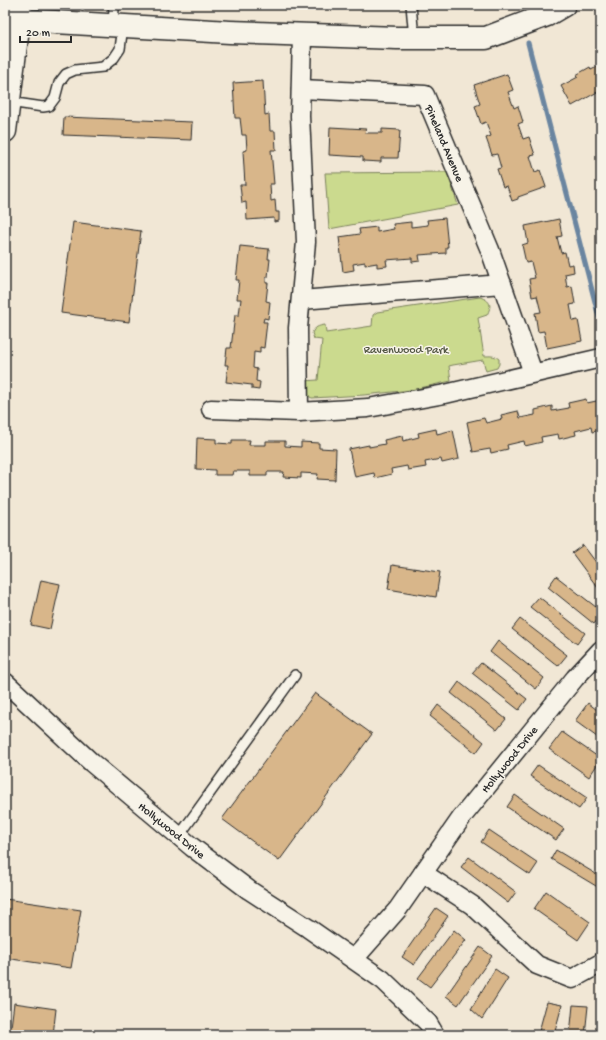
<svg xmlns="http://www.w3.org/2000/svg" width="606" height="1040" viewBox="0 0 606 1040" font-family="'Gochi Hand',sans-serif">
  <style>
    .green { fill: #cbda8e; stroke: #7b825c }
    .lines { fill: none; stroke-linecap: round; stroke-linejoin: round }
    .stream { stroke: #6a85a0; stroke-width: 5 }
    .building { fill: #d8b68a; stroke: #2b2b2b }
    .service-casing { stroke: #2b2b2b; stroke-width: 12 }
    .minor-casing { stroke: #2b2b2b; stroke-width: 21 }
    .tertiary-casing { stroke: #2b2b2b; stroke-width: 25 }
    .primary-casing { stroke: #2b2b2b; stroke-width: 25 }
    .service { stroke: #f7f3e8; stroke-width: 9 }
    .minor { stroke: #f7f3e8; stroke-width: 18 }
    .tertiary { stroke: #f7f3e8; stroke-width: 22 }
    .primary { stroke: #f7f3e8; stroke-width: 22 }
    .labels { text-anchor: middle; stroke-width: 3; stroke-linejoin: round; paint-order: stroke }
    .street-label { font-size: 12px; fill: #2b2b2b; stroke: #f7f3e8 }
    .park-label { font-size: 12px; fill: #535744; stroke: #f7f3e8 }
  </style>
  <rect width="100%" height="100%" fill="#f1e7d5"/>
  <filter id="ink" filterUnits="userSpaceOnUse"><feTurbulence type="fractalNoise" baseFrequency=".025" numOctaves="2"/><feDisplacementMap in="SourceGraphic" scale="8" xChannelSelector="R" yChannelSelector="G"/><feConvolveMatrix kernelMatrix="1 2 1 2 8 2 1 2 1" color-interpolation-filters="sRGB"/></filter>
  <g filter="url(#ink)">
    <g class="green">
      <polygon points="447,172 458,205 329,229 325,173"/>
      <path d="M 480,297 C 491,301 492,305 487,315 L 478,318 L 484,356 C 490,356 494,355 499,359 L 499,364 L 497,368 L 486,371 L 483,360 L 453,365 L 449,366 L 451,381 L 411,390 L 364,395 L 312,398 L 308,396 L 303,391 L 303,381 L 318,380 L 322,340 L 314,339 L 312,333 C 315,327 318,326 325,325 L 326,333 L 372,326 L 373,315 L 377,312 Z"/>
    </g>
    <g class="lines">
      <polyline class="stream" points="528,43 601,325"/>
    </g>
    <g class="building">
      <polygon points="455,5 470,5 456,9"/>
      <polygon points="601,65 601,90 572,106 561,86 578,77 576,75 590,67 591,70"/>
      <polygon points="507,74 513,90 508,92 514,108 518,106 523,122 518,124 523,139 529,137 535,155 530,156 535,172 540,170 546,187 518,197 518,199 512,201 507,186 503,187 497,169 501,168 497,154 492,155 486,138 491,136 486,122 481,124 475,106 480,104 474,85"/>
      <polygon points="263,81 265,115 269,114 270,131 275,131 276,150 271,150 274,184 270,184 271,201 275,200 276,212 279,212 279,221 274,222 274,218 247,220 246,202 242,203 240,185 245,185 243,151 247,150 246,135 242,135 240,118 235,118 233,83"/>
      <polygon points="64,117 192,122 191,140 63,135"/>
      <polygon points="330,127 366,129 365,133 382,133 382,129 400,130 398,158 381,158 381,162 363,161 363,157 329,155"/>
      <polygon points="445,218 448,247 446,247 446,253 419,255 420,261 412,262 412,258 386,260 387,266 377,267 377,263 365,265 365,262 353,264 354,270 343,272 339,237 360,234 359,229 377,227 377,232 394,229 393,224 411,222 411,227 428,225 427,220"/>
      <polygon points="559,219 562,236 557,237 561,253 565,252 568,265 573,264 574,272 565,274 567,287 572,286 575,304 570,305 573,321 578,320 582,341 547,348 544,331 538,332 535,313 541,312 537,296 532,297 529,279 535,278 531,262 526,263 522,245 528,243 525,226"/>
      <polygon points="73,222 141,231 129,322 61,313"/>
      <polygon points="240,246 269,249 268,259 270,259 268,277 266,277 266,283 268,283 266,301 270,302 268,319 264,318 263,322 267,322 264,348 260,347 260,353 254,352 253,368 257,369 256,381 260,382 259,390 252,389 252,385 226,382 228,365 225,365 227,348 231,348 235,315 239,315 241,299 237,299 239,280 236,280"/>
      <polygon points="586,399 587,403 601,400 601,430 592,432 591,427 575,431 576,435 559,439 558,434 541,437 542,442 525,446 524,441 507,445 508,449 491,453 490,449 473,452 467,422 484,418 486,423 502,419 501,415 518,411 520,418 535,415 535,410 552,406 552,411 569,408 568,403"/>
      <polygon points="436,429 437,434 453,430 459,459 442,463 441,459 425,462 426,467 408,470 407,466 391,469 392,474 375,478 374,473 355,477 349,449 369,445 369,447 385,444 384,440 402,436 403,441 419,437 418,433"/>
      <polygon points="197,438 216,439 216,443 232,444 232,440 250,440 249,445 266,445 266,441 285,441 285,446 301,447 301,442 319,443 319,448 336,449 335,480 317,479 318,474 301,473 301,478 283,477 284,472 267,472 267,476 250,476 250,471 233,471 232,475 215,475 215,470 196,469"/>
      <polygon points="583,545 601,569 601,592 572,553"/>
      <polygon points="392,565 440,572 436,597 388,589"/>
      <polygon points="556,576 601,611 601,615 594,624 548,587"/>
      <polygon points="41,580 60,584 50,629 31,625"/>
      <polygon points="539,597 585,633 577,644 530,607"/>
      <polygon points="520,619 567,655 558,666 512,629"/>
      <polygon points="498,641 544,678 536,689 490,652"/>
      <polygon points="481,663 527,699 519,710 472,673"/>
      <polygon points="459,682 506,719 497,730 451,693"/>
      <polygon points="315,693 372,734 279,861 222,819"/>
      <polygon points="588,703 601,713 601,740 575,721"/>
      <polygon points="438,705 484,742 476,753 430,716"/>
      <polygon points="562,732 601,759 589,777 549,749"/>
      <polygon points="538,765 587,798 579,809 530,776"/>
      <polygon points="515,795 564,829 556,840 507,807"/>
      <polygon points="489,830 538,863 530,875 481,842"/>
      <polygon points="556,850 601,877 601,889 551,859"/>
      <polygon points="469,857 516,892 508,903 461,867"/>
      <polygon points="546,891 590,922 578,940 534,909"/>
      <polygon points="5,899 81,910 71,968 5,958"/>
      <polygon points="436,908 448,916 414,965 402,957"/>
      <polygon points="454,930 466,940 430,987 418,978"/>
      <polygon points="480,947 492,956 458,1005 446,996"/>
      <polygon points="495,969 508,978 482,1019 471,1009"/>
      <polygon points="547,1002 562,1005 554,1035 538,1035"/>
      <polygon points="14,1003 56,1009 53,1035 10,1035"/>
      <polygon points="573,1005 588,1006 585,1035 570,1035"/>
    </g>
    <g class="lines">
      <defs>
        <g id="service">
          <polyline points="112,5 114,9 113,25"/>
          <polyline points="411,5 414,38"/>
          <polyline points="9,102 43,107 49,106 55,98 59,83 66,74 75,70 103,67 114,58 120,49 123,26"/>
          <polyline points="179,836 295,675"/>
        </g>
        <g id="minor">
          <polyline points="301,89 425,95 490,250 533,373"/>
          <polyline points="301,300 502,284"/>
          <polyline points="211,409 299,412 368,408 445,394 601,358"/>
          <polyline points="299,412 298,328 306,242 300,116 302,35"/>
          <polyline points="5,682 92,763 192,847 249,890 308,928 383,980 428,1023 435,1035"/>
          <polyline points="423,873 472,905 537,965 572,979 601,963"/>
          <polyline points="354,959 398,909 462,817 575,678 601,650"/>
        </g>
        <polyline id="tertiary" points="20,20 230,32 397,38 486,38 547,15 564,5"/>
        <polyline id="primary" points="5,131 21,5"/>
      </defs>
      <use href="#service" class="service-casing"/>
      <use href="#minor" class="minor-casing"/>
      <use href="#tertiary" class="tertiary-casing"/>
      <use href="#primary" class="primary-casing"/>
      <use href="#service" class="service"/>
      <use href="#minor" class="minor"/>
      <use href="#tertiary" class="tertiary"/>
      <use href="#primary" class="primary"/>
    </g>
  </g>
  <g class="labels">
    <g class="street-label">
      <text transform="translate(445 143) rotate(67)" y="4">Pineland Avenue</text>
      <text transform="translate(509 759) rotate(-51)" y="4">Hollywood Drive</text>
      <text transform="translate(172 830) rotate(39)" y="4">Hollywood Drive</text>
    </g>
    <g class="park-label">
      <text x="406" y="353">Ravenwood Park</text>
    </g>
  </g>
  <rect width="606" height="1040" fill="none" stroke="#f7f3e8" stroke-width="20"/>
  <rect x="10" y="10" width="586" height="1020" fill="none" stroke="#2b2b2b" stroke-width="1.5" filter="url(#ink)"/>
  <path d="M20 36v6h51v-6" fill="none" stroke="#2b2b2b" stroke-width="2"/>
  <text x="26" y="36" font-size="12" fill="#2b2b2b" stroke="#f7f3e8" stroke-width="3" paint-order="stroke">20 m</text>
</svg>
